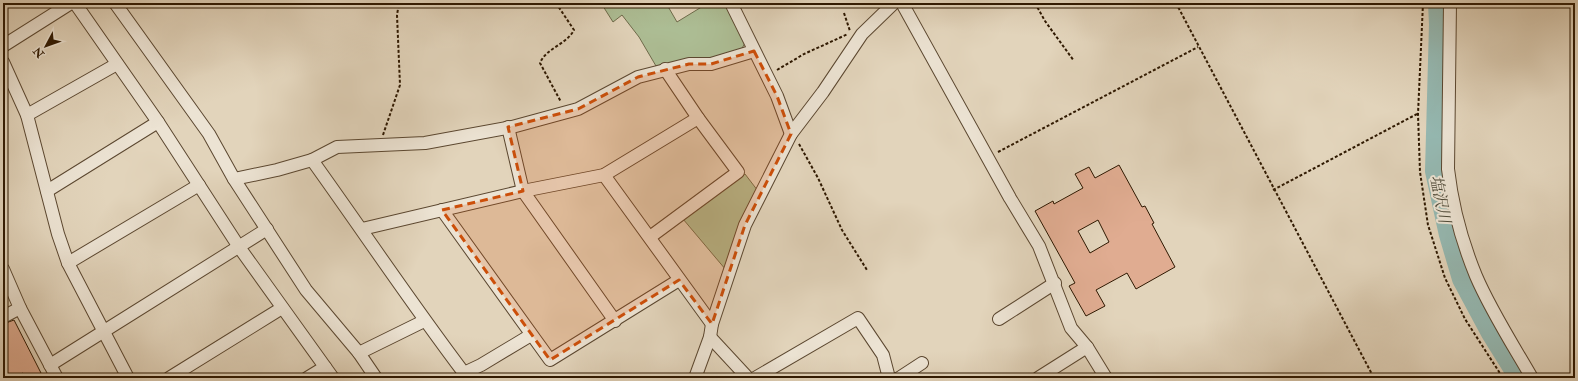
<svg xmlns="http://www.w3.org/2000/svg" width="1578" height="381" viewBox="0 0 1578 381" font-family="'IM FELL Double Pica','Noto Serif JP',serif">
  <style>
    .green { fill: #adbe95; stroke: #6e6b4b }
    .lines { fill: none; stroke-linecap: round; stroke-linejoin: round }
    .river { stroke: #95b8b1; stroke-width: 20 }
    .building { fill: #e0ac91; stroke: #2e1801; fill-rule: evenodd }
    .minor-casing { stroke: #5b4730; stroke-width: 14 }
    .path { stroke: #2e1801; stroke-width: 2; stroke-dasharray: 3 2; stroke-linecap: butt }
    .minor { stroke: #ece3d3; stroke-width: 12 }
    .marked { fill: #cc4f0a; fill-opacity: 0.2; stroke: #cc4f0a; stroke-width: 3; stroke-dasharray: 8 5; stroke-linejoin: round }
    .labels { text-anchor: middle; stroke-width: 4; stroke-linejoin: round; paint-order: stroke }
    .water-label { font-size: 16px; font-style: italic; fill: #4d4836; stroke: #ece3d3 }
  </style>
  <rect width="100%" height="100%" fill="#e2d4bb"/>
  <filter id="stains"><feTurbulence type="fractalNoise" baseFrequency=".005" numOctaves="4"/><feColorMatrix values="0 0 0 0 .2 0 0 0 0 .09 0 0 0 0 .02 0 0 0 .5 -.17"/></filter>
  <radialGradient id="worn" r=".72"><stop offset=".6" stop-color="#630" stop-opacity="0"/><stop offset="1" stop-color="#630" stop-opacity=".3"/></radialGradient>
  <g class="green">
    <polygon points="601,3 666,3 677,22 708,3 726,3 745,43 741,50 713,58 656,66 639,37 622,15 613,22"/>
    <polygon points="745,174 758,191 726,270 683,219"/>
  </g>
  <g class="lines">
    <polyline class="river" points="1438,3 1439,24 1435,171 1449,235 1462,279 1491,333 1519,378"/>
  </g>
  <g class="building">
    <path d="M 1119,165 L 1142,207 L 1145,206 L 1154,223 L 1152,224 L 1175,267 L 1136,289 L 1127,273 L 1096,290 L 1105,306 L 1086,316 L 1069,286 L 1075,283 L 1035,211 L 1053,201 L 1054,204 L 1083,188 L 1075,174 L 1089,167 L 1095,178 ZM 1098,220 L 1109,242 L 1090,253 L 1078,231 Z"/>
    <polygon points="14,320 41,373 37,375 39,378 26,378 23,373 12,378 3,378 3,324"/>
  </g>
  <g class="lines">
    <defs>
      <g id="minor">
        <polyline points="75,3 158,122 239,247 333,378"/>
        <polyline points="115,3 209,134 234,179 306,290 359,353 376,378"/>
        <polyline points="731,3 777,96 791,134"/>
        <polyline points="902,3 1010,198 1039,246 1071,328 1087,347 1106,378"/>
        <path d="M 1450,3 L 1448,169 C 1452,204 1462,242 1476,276 C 1491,311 1513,345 1532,378"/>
        <polyline points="3,46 71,3"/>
        <polyline points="3,62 27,115 58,234 68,263 128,378"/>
        <polyline points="27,115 117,64"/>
        <polyline points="508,127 523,191 615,321"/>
        <path d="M 312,160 C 363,231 411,303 464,373 L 481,365 L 531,335"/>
        <polyline points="604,175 712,324"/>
        <polyline points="234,179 277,170 312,160 337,147 425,143 512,127 578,109 638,77 689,64 711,64 754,51"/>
        <polyline points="47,191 158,122"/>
        <polyline points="442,210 550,360 679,280"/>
        <polyline points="362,229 523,191 604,175 698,118"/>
        <polyline points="650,237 738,172 698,118 665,69"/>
        <polyline points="68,263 199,185"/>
        <polyline points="3,269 20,308 57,378"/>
        <polyline points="3,317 20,308"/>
        <polyline points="999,319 1055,283"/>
        <polyline points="710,337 748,378"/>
        <polyline points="359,353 424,321"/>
        <polyline points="50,365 267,229"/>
        <polyline points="169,378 282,308"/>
        <polyline points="307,378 325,367"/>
        <polyline points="695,378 710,337 712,324 745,225 791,134 823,92 862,34 894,3"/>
        <polyline points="755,378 858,318 883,355 889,378"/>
        <polyline points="899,378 922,363"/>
        <polyline points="1038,378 1087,347"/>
      </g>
    </defs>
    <use href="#minor" class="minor-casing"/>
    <g class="path">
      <path d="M 556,3 L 574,30 C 566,45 546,48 540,63 L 561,102"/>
      <polyline points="1035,3 1045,21 1074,61"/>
      <polyline points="1176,3 1374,378"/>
      <polyline points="1423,3 1418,114 1420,172 1428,225 1445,278 1465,319 1503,378"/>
      <polyline points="844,13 850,31"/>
      <polyline points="777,70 804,54 848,34"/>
      <polyline points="383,135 400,85 397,15 399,3"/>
      <polyline points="799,144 818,178 842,230 867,270"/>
      <polyline points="998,152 1198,47"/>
      <polyline points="1273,190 1417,114"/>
    </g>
    <use href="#minor" class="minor"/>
  </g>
  <path class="marked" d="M 754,51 L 777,96 L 791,134 L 745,225 L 712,324 L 679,280 L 550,360 L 442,210 L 523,191 L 508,127 L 578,109 L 638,77 L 689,64 L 711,64 Z"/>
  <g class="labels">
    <g class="water-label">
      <text transform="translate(1441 199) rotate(79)" y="6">塩沢川</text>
    </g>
  </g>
  <rect width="1578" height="381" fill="none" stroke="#e2d4bb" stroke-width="16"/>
  <rect x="4" y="4" width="1570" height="373" fill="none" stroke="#2e1801" stroke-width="2"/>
  <rect x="8" y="8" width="1562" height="365" fill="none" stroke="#2e1801"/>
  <g transform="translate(46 46) rotate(229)" stroke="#ece3d3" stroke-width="3" paint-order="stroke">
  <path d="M0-3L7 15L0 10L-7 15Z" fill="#2e1801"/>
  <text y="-6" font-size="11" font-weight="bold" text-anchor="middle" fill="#2e1801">N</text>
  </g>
  <rect width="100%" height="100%" filter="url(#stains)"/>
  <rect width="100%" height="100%" fill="url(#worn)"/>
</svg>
